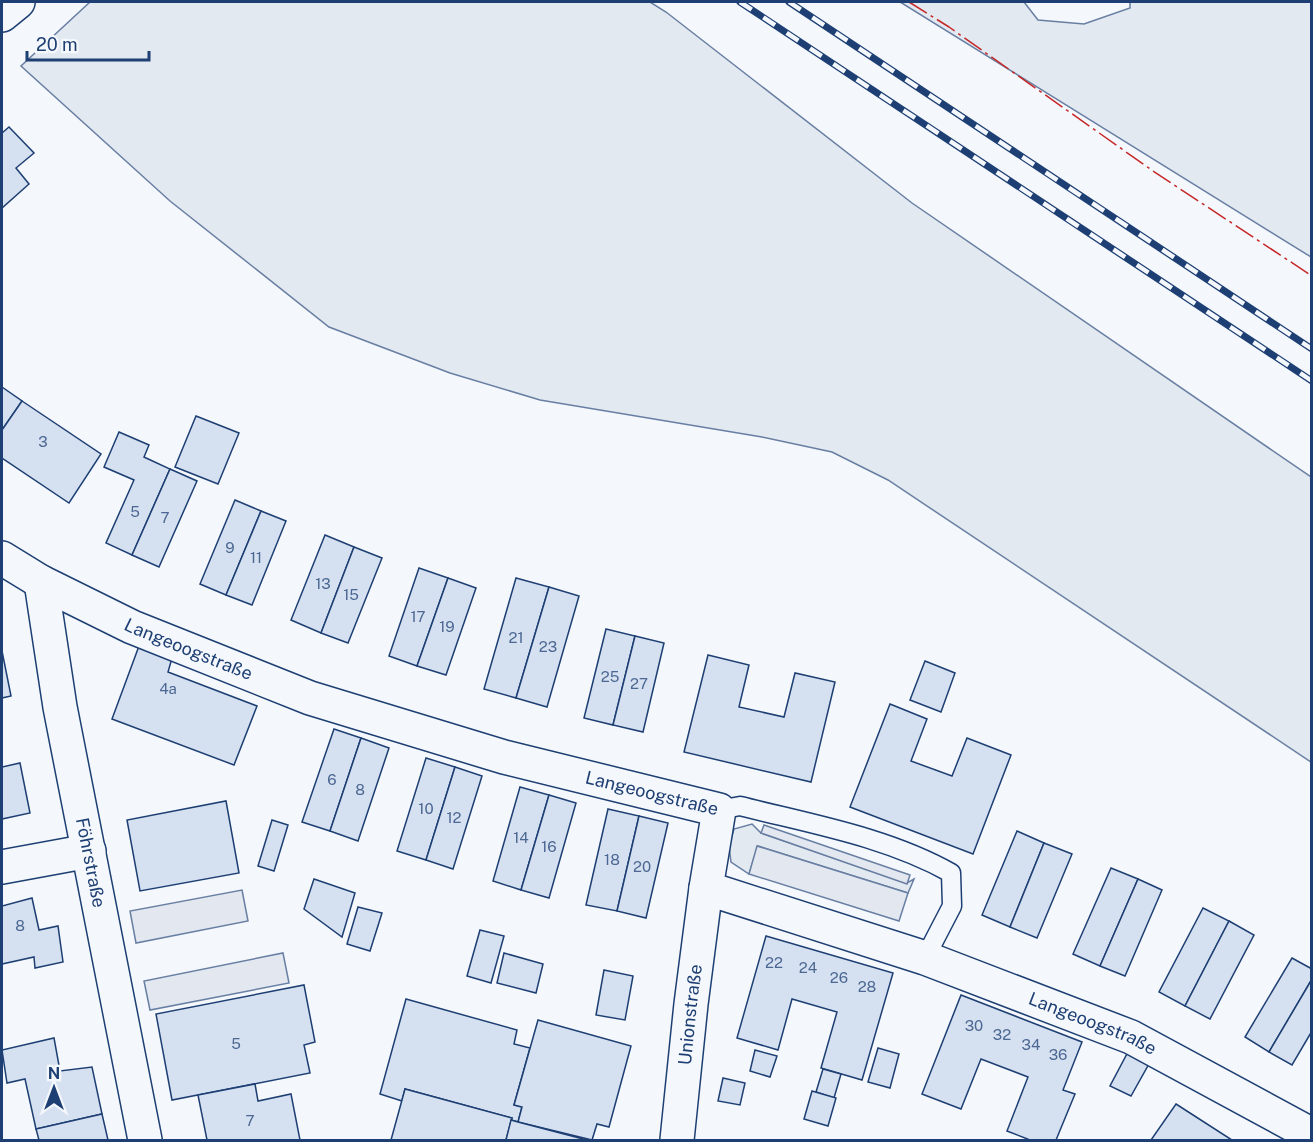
<svg xmlns="http://www.w3.org/2000/svg" width="1313" height="1142" viewBox="0 0 1313 1142" font-family="'Public Sans',sans-serif">
  <style>
    .green { fill: #e3e9f0; stroke: #687fa3; stroke-width: 1.5 }
    .parking { fill: #e3e8f0; stroke: #687fa3; stroke-width: 1.5 }
    .building { fill: #d5e0f0; stroke: #1d3f73; stroke-width: 1.5 }
    .lines { fill: none; stroke-linecap: round; stroke-linejoin: round }
    .lane-casing { stroke: #1d3f73; stroke-width: 21 }
    .street-casing { stroke: #1d3f73; stroke-width: 36 }
    .secondary-casing { stroke: #1d3f73; stroke-width: 36 }
    .lane { stroke: #f4f7fb; stroke-width: 18 }
    .street { stroke: #f4f7fb; stroke-width: 33 }
    .secondary { stroke: #f4f7fb; stroke-width: 33 }
    .rail-casing { stroke: #1d3f73; stroke-width: 7 }
    .rail { stroke: #f4f7fb; stroke-width: 4.5; stroke-dasharray: 14; stroke-linecap: butt }
    .power { stroke: #c62828; stroke-width: 1.5; stroke-dasharray: 21 4.5 3 4.5; stroke-linecap: butt }
    .labels { text-anchor: middle; stroke-width: 4.5; stroke-linejoin: round; paint-order: stroke }
    .number-label { font-size: 15px; fill: #4b6792 }
    .street-label { font-size: 18px; fill: #1d3f73; stroke: #f4f7fb }
  </style>
  <rect width="100%" height="100%" fill="#f4f7fb"/>
  <g class="green">
    <polygon points="90,2 650,2 666,12 912,203 1311,477 1311,762 888,480 832,452 762,437 540,400 450,373 329,327 170,201 21,66"/>
    <polygon points="900,2 1024,2 1038,20 1084,24 1130,8 1130,2 1311,2 1311,257"/>
    <polygon points="752,824 761,833 907,883 914,879 908,893 758,846 749,874 731,862 729,846 734,829"/>
  </g>
  <g class="parking">
    <polygon points="764,825 910,875 907,884 761,833"/>
    <polygon points="757,846 908,893 899,921 749,874"/>
    <polygon points="242,890 248,921 136,943 130,911"/>
    <polygon points="283,953 289,983 150,1010 144,981"/>
  </g>
  <g class="building">
    <polygon points="9,127 34,153 16,168 29,184 2,208 2,133"/>
    <polygon points="2,387 22,401 2,430"/>
    <polygon points="22,401 101,454 69,503 2,458 2,430"/>
    <polygon points="196,416 239,433 218,484 175,467"/>
    <polygon points="119,432 149,445 144,457 170,469 132,555 106,543 134,480 104,467"/>
    <polygon points="170,469 197,481 159,567 132,555"/>
    <polygon points="235,500 261,511 226,595 200,584"/>
    <polygon points="261,511 286,521 252,605 226,595"/>
    <polygon points="325,535 354,547 321,633 291,620"/>
    <polygon points="354,547 382,558 348,643 321,633"/>
    <polygon points="419,568 448,578 417,666 389,656"/>
    <polygon points="448,578 476,588 446,675 417,666"/>
    <polygon points="516,578 549,587 516,698 484,689"/>
    <polygon points="549,587 579,596 547,707 516,698"/>
    <polygon points="606,629 635,636 613,725 584,718"/>
    <polygon points="635,636 664,643 643,732 613,725"/>
    <polygon points="139,646 172,658 168,672 257,706 234,765 112,719"/>
    <polygon points="2,651 11,696 2,698"/>
    <polygon points="708,655 749,665 739,707 784,717 795,673 835,682 811,782 684,752"/>
    <polygon points="925,661 955,673 941,712 910,700"/>
    <polygon points="890,704 927,719 911,761 952,776 967,738 1011,755 973,854 850,807"/>
    <polygon points="334,729 361,738 330,831 302,822"/>
    <polygon points="361,738 389,748 358,841 330,831"/>
    <polygon points="426,758 455,767 426,860 397,851"/>
    <polygon points="20,763 30,813 2,819 2,767"/>
    <polygon points="455,767 482,776 453,869 426,860"/>
    <polygon points="520,787 549,795 521,890 493,881"/>
    <polygon points="549,795 576,803 549,898 521,890"/>
    <polygon points="226,801 239,873 140,891 127,820"/>
    <polygon points="608,809 639,816 617,911 586,905"/>
    <polygon points="639,816 668,823 646,918 617,911"/>
    <polygon points="272,820 288,825 274,871 258,866"/>
    <polygon points="1017,831 1044,843 1010,927 982,915"/>
    <polygon points="1044,843 1072,854 1037,938 1010,927"/>
    <polygon points="1111,868 1138,879 1100,966 1073,954"/>
    <polygon points="314,879 355,893 342,937 304,909"/>
    <polygon points="1138,879 1162,890 1125,976 1100,966"/>
    <polygon points="32,898 39,930 58,926 63,962 35,968 34,957 2,964 2,906"/>
    <polygon points="358,907 382,913 370,951 347,944"/>
    <polygon points="1203,908 1229,921 1185,1006 1159,992"/>
    <polygon points="1229,921 1254,935 1210,1019 1185,1006"/>
    <polygon points="480,930 504,936 491,983 467,976"/>
    <polygon points="766,936 893,973 862,1080 821,1068 837,1012 792,999 778,1050 737,1038"/>
    <polygon points="504,953 543,964 536,993 497,983"/>
    <polygon points="1292,958 1312,969 1312,979 1269,1052 1245,1037"/>
    <polygon points="604,970 633,976 625,1020 596,1015"/>
    <polygon points="1312,979 1312,1031 1292,1065 1269,1052"/>
    <polygon points="304,985 315,1042 304,1045 310,1073 172,1100 156,1014"/>
    <polygon points="961,995 1082,1042 1063,1090 1075,1094 1056,1140 1030,1140 1007,1131 1028,1077 981,1059 961,1109 922,1094"/>
    <polygon points="406,999 517,1030 514,1044 530,1048 514,1105 522,1107 518,1122 511,1120 512,1118 405,1089 402,1101 380,1094"/>
    <polygon points="538,1020 631,1046 609,1127 597,1124 592,1140 518,1122 522,1107 514,1105"/>
    <polygon points="54,1038 60,1071 92,1067 102,1114 36,1129 25,1079 7,1083 2,1050"/>
    <polygon points="878,1048 899,1054 890,1088 868,1082"/>
    <polygon points="755,1050 777,1056 770,1077 750,1071"/>
    <polygon points="1129,1050 1150,1062 1131,1096 1110,1086"/>
    <polygon points="823,1069 841,1074 834,1098 816,1092"/>
    <polygon points="723,1078 745,1083 740,1105 718,1101"/>
    <polygon points="255,1084 258,1101 291,1094 300,1140 207,1140 198,1095"/>
    <polygon points="405,1089 512,1118 506,1140 391,1140"/>
    <polygon points="812,1091 836,1098 828,1126 804,1119"/>
    <polygon points="1176,1104 1232,1140 1151,1140"/>
    <polygon points="102,1114 108,1140 39,1140 36,1129"/>
    <polygon points="511,1120 518,1122 587,1140 506,1140"/>
  </g>
  <g class="lines">
    <defs>
      <path id="lane" d="M 719,810 L 740,806 C 811,824 887,837 951,873 L 952,906 L 925,958"/>
      <g id="street">
        <path id="s1" d="M 2,558 L 41,582 L 132,627 L 310,698 L 504,757 L 719,810 L 706,888 L 925,958 L 1131,1037 L 1312,1135"/>
        <path id="s2" d="M 41,582 L 60,707 L 145,1140"/>
        <polyline points="2,867 89,851"/>
        <path id="s3" d="M 677,1140 L 691,1004 L 706,888"/>
      </g>
      <polyline id="secondary" points="2,15 18,2"/>
    </defs>
    <use href="#lane" class="lane-casing"/>
    <use href="#street" class="street-casing"/>
    <use href="#secondary" class="secondary-casing"/>
    <use href="#lane" class="lane"/>
    <use href="#street" class="street"/>
    <use href="#secondary" class="secondary"/>
    <defs>
      <g id="rail">
        <polyline points="740,2 1312,381"/>
        <polyline points="789,2 1312,349"/>
      </g>
    </defs>
    <use href="#rail" class="rail-casing"/>
    <use href="#rail" class="rail"/>
    <polyline class="power" points="909,2 949,27 1153,171 1312,276"/>
  </g>
  <g class="labels">
    <g class="number-label">
      <text x="43" y="447">3</text>
      <text x="135" y="517">5</text>
      <text x="165" y="523">7</text>
      <text x="230" y="553">9</text>
      <text x="256" y="563">11</text>
      <text x="323" y="589">13</text>
      <text x="351" y="600">15</text>
      <text x="418" y="622">17</text>
      <text x="447" y="632">19</text>
      <text x="516" y="643">21</text>
      <text x="548" y="652">23</text>
      <text x="610" y="682">25</text>
      <text x="639" y="689">27</text>
      <text x="168" y="694">4a</text>
      <text x="332" y="785">6</text>
      <text x="360" y="795">8</text>
      <text x="426" y="814">10</text>
      <text x="454" y="823">12</text>
      <text x="521" y="843">14</text>
      <text x="549" y="852">16</text>
      <text x="612" y="865">18</text>
      <text x="642" y="872">20</text>
      <text x="20" y="931">8</text>
      <text x="774" y="968">22</text>
      <text x="808" y="973">24</text>
      <text x="839" y="983">26</text>
      <text x="867" y="992">28</text>
      <text x="974" y="1031">30</text>
      <text x="1002" y="1040">32</text>
      <text x="236" y="1049">5</text>
      <text x="1031" y="1050">34</text>
      <text x="1058" y="1060">36</text>
      <text x="250" y="1126">7</text>
    </g>
    <g class="street-label">
      <text dy="6" stroke="none"><textPath href="#s1" startOffset="208">Langeoogstraße</textPath></text>
      <text dy="6" stroke="none"><textPath href="#s1" startOffset="694">Langeoogstraße</textPath></text>
      <text dy="6" stroke="none"><textPath href="#s2" startOffset="285">Föhrstraße</textPath></text>
      <text dy="6" stroke="none"><textPath href="#s3" startOffset="126">Unionstraße</textPath></text>
      <text dy="6" stroke="none"><textPath href="#s1" startOffset="1252">Langeoogstraße</textPath></text>
    </g>
  </g>
  <rect width="1313" height="1142" fill="none" stroke="#1d3f73" stroke-width="6"/>
  <g transform="translate(54 1088)" stroke="#f4f7fb" stroke-width="4.5" paint-order="stroke">
  <path d="M0-4.5L10 22L0 15L-10 22Z" fill="#1d3f73"/>
  <text y="-9" font-size="16" font-weight="bold" text-anchor="middle" fill="#1d3f73">N</text>
  </g>
  <path d="M27 51v9h122v-9" fill="none" stroke="#1d3f73" stroke-width="3"/>
  <text x="36" y="51" font-size="18" fill="#1d3f73" stroke="#f4f7fb" stroke-width="4.5" paint-order="stroke">20 m</text>
</svg>
